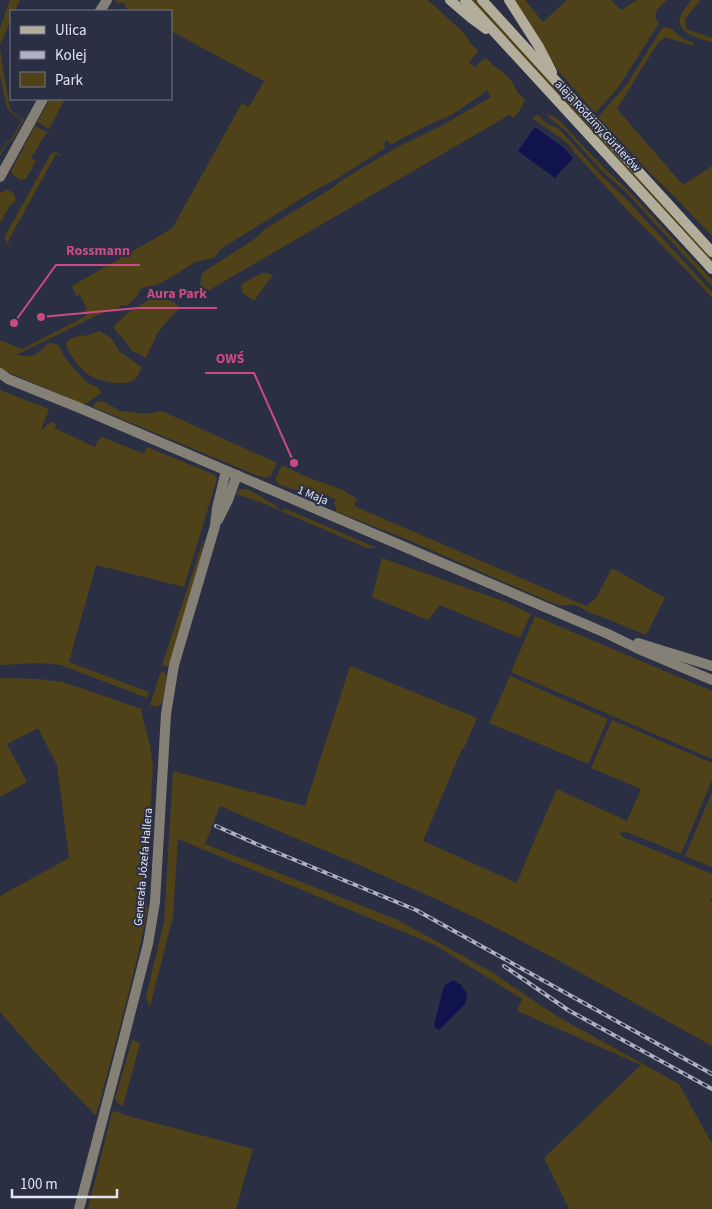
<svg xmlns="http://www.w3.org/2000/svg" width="712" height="1209" viewBox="0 0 712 1209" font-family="'Source Sans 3',sans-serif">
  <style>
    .green { fill: #4f4218 }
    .water { fill: #11134f }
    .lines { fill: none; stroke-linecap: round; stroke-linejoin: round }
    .tertiary { stroke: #848075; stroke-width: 10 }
    .secondary { stroke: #b3ad9c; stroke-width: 10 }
    .rail-casing { stroke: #aeb2c2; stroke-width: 4 }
    .rail { stroke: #2a2f44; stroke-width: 2; stroke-dasharray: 5.5; stroke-linecap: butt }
    .labels { text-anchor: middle; stroke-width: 4; stroke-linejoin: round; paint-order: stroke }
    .street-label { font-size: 12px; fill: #e1e5f3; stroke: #2a2f44 }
    .leader { fill: none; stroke: #ca4b81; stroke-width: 2 }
    .callout-dot { fill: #ca4b81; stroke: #2a2f44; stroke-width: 2 }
    .callout-label { font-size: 14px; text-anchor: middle; font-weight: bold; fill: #ca4b81; stroke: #2a2f44; stroke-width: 4; stroke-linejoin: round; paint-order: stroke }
  </style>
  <rect width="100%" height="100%" fill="#2a2f44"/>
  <g class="green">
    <polygon points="10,0 20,0 15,11 11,11 11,20 0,45 0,28"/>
    <path d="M 115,0 L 428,0 L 465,34 L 471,44 L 478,50 L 477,53 L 469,62 L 475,67 L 481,61 L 486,58 L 494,66 L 502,71 L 513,83 L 517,92 L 525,100 L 520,110 L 514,118 L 509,115 L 504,118 L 223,282 L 198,297 L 202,273 L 256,238 L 265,229 L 332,188 L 342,180 L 397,147 L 441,126 L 491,97 L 487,90 L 480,96 L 451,115 L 418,130 L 392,144 L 389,143 L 387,140 L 385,141 L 384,149 L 338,178 L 310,193 L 221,249 L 214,258 L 195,262 L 175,275 L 157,285 L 149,286 L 140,289 L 138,295 L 128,305 L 121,305 C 118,310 112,312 106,311 L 16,355 C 22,356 32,357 37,353 C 47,348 45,339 58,345 L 66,359 L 86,382 L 99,388 L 101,393 L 87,403 L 82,404 C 55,392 28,380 0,369 L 0,340 L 22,349 L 86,316 L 84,311 L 87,309 L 80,295 L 76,296 L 72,286 L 166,232 L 173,227 L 242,103 L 249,107 L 264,81 L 171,31 L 171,11 L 129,11 L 126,8 L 124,2 L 118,4 Z"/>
    <polygon points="471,0 476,0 712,258 712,264"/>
    <path d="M 512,0 L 525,0 L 543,22 L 567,0 L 611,0 L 621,10 L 637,0 L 667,0 C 659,7 651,14 659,23 L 618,88 L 595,113 L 560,73 Z"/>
    <path d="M 691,0 L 700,0 L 685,19 L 686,29 L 712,38 L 712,42 C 701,39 676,34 680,17 C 682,11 688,5 691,0 Z"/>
    <polygon points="665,27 672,29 682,38 693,43 693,46 665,37 657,44 617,109 683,185 712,166 712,236 676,198 648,171 598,117 627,84 662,28"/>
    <polygon points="0,49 10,110 24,120 12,141 7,143 0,156 0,153 6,142 11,140 22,120 9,111 7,108 0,76"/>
    <polygon points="50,99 65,99 49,129 37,122"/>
    <polygon points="546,114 553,116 561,122 604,168 629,191 712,280 712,286 627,193 601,170 564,129 553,121"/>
    <polygon points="538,115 547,124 559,129 603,177 629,202 712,292 712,298 696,280 629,212 574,152 569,145 562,139 532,118"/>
    <polygon points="35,126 47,132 31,158 36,161 26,179 20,180 13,175 11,171"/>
    <polygon points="54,152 60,154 61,157 56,154 7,243 12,246 11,247 6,243 5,236 50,155"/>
    <polygon points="7,189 14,194 16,201 10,205 0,223 0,192 5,191"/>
    <polygon points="262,273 267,273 273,275 254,301 242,292 241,287 243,283"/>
    <polygon points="157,295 175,303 180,308 169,319 158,332 146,358 131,350 125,341 115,330 114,326 129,312"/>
    <path d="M 100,331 L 111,338 L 120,352 L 142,367 C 140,371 138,377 134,380 C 124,387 98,381 89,375 C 82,371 67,352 66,344 C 71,335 79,337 88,335 C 92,334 96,332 100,331 Z"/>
    <polygon points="0,390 49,409 41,430 44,429 47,424 53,422 56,425 54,428 95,447 99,439 102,437 144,454 147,447 215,475 217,479 184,587 96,565 69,662 149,692 147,698 61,665 39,663 0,665"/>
    <polygon points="99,401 105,402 120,411 132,412 138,413 150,413 159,411 164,412 277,463 270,477 268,476 266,478 256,475 93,407 95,403"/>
    <path d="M 282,465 L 307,477 L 343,490 L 357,499 L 354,506 L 586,606 L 596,598 L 612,568 L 665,598 L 646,635 L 600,616 C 590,614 585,609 577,606 C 569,603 564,607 555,604 L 401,537 L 337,512 L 334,503 L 336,500 L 327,495 L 325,497 L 307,489 L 300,491 L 288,488 L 278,484 L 277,481 L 275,480 Z"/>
    <path d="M 242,489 C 253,489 266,501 277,506 L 277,508 L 283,511 L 284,508 L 377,548 L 367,548 L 260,502 L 236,494 L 239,490 Z"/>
    <polygon points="204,538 198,573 170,664 168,666 162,665"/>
    <polygon points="382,558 506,602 531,614 520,638 440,605 428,620 372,597"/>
    <polygon points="535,616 712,691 712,759 511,672"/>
    <path d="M 350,666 L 477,718 L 463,750 L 462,749 L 423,841 L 517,883 L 531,848 L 557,789 L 627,821 L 641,789 L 591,768 L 612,720 L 712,763 L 712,780 L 681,854 L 627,832 L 619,833 L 623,837 L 712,874 L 712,897 L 710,901 L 712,902 L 712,1046 C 645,1009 578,970 510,935 C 416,887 317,848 220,806 L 205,844 L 398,920 L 490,971 L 555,1015 L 679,1084 L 712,1144 L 712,1209 L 569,1209 L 544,1158 L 641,1065 L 517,1011 L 522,999 L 435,945 L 178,839 L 173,917 L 150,1007 L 146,997 L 164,921 L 173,771 L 305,806 Z"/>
    <polygon points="161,671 165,673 167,676 163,701 160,705 157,707 150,705"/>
    <polygon points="510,676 608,719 588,764 489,723"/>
    <path d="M 0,678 L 39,679 L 63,682 L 142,709 L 142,715 L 150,745 L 153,766 L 145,903 L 148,908 C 134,978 115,1046 96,1115 L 94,1114 L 35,1052 L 0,1012 L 0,896 L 69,858 L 57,765 L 38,728 L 7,744 L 27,782 L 0,797 Z"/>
    <polygon points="712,792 712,867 685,856"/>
    <polygon points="132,1040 140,1043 123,1106 117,1103 115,1099"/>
    <polygon points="115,1111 121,1113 121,1114 253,1149 236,1209 88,1209 112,1112"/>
  </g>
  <g class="water">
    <polygon points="535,127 564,148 573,158 555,178 518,151"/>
    <polygon points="453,980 461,985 467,994 465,1004 439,1030 434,1027 434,1025 444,986"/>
  </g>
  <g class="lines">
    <g class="tertiary">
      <polyline points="100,11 107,0"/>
      <polyline points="0,177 43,99"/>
      <polyline points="0,373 8,379 80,408 608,634 643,651 712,680"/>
      <polyline points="218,520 228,500 237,475"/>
      <polyline points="638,643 712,666"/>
      <polyline points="79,1209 125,1034 148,944 155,902 166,714 174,665 215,526 217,508 226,471"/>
    </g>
    <g class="secondary">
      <polyline points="450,0 471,18 486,29"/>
      <polyline points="465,0 712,269"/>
      <polyline points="482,0 712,252"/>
      <polyline points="509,0 539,47 552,72"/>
    </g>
    <defs>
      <g id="rail">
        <polyline points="216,826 261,846 416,910 712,1074"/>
        <polyline points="504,966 568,1010 712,1089"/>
      </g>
    </defs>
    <use href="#rail" class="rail-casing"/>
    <use href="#rail" class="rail"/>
  </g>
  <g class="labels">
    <g class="street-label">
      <text transform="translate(598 126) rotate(47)" y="4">aleja Rodziny Gürtlerów</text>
      <text transform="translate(313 495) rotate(23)" y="4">1 Maja</text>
      <text transform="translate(143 867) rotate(-85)" y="4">Generała Józefa Hallera</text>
    </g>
  </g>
  <path class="leader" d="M14 323L56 265H140M41 317L138 308H217M294 463L254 373H205"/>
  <g class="callout-dot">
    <circle cx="14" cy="323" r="5"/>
    <circle cx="41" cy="317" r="5"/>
    <circle cx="294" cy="463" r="5"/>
  </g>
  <g class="callout-label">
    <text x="98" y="255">Rossmann</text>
    <text x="177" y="298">Aura Park</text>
    <text x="230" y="363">OWŚ</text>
  </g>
  <rect x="10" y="10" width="162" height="90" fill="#2a2f44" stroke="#73788a"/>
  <rect x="20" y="26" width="25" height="8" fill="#b3ad9c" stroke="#73788a"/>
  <text x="55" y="35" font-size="15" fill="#e1e5f3">Ulica</text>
  <rect x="20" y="51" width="25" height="8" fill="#aeb2c2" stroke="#73788a"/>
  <text x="55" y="60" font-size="15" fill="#e1e5f3">Kolej</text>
  <rect x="20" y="72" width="25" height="15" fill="#4f4218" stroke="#73788a"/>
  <text x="55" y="85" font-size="15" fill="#e1e5f3">Park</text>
  <path d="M12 1189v8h105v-8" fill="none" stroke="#e1e5f3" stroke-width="2.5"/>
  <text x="20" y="1189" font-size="15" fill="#e1e5f3" stroke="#2a2f44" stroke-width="4" paint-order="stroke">100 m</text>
</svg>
